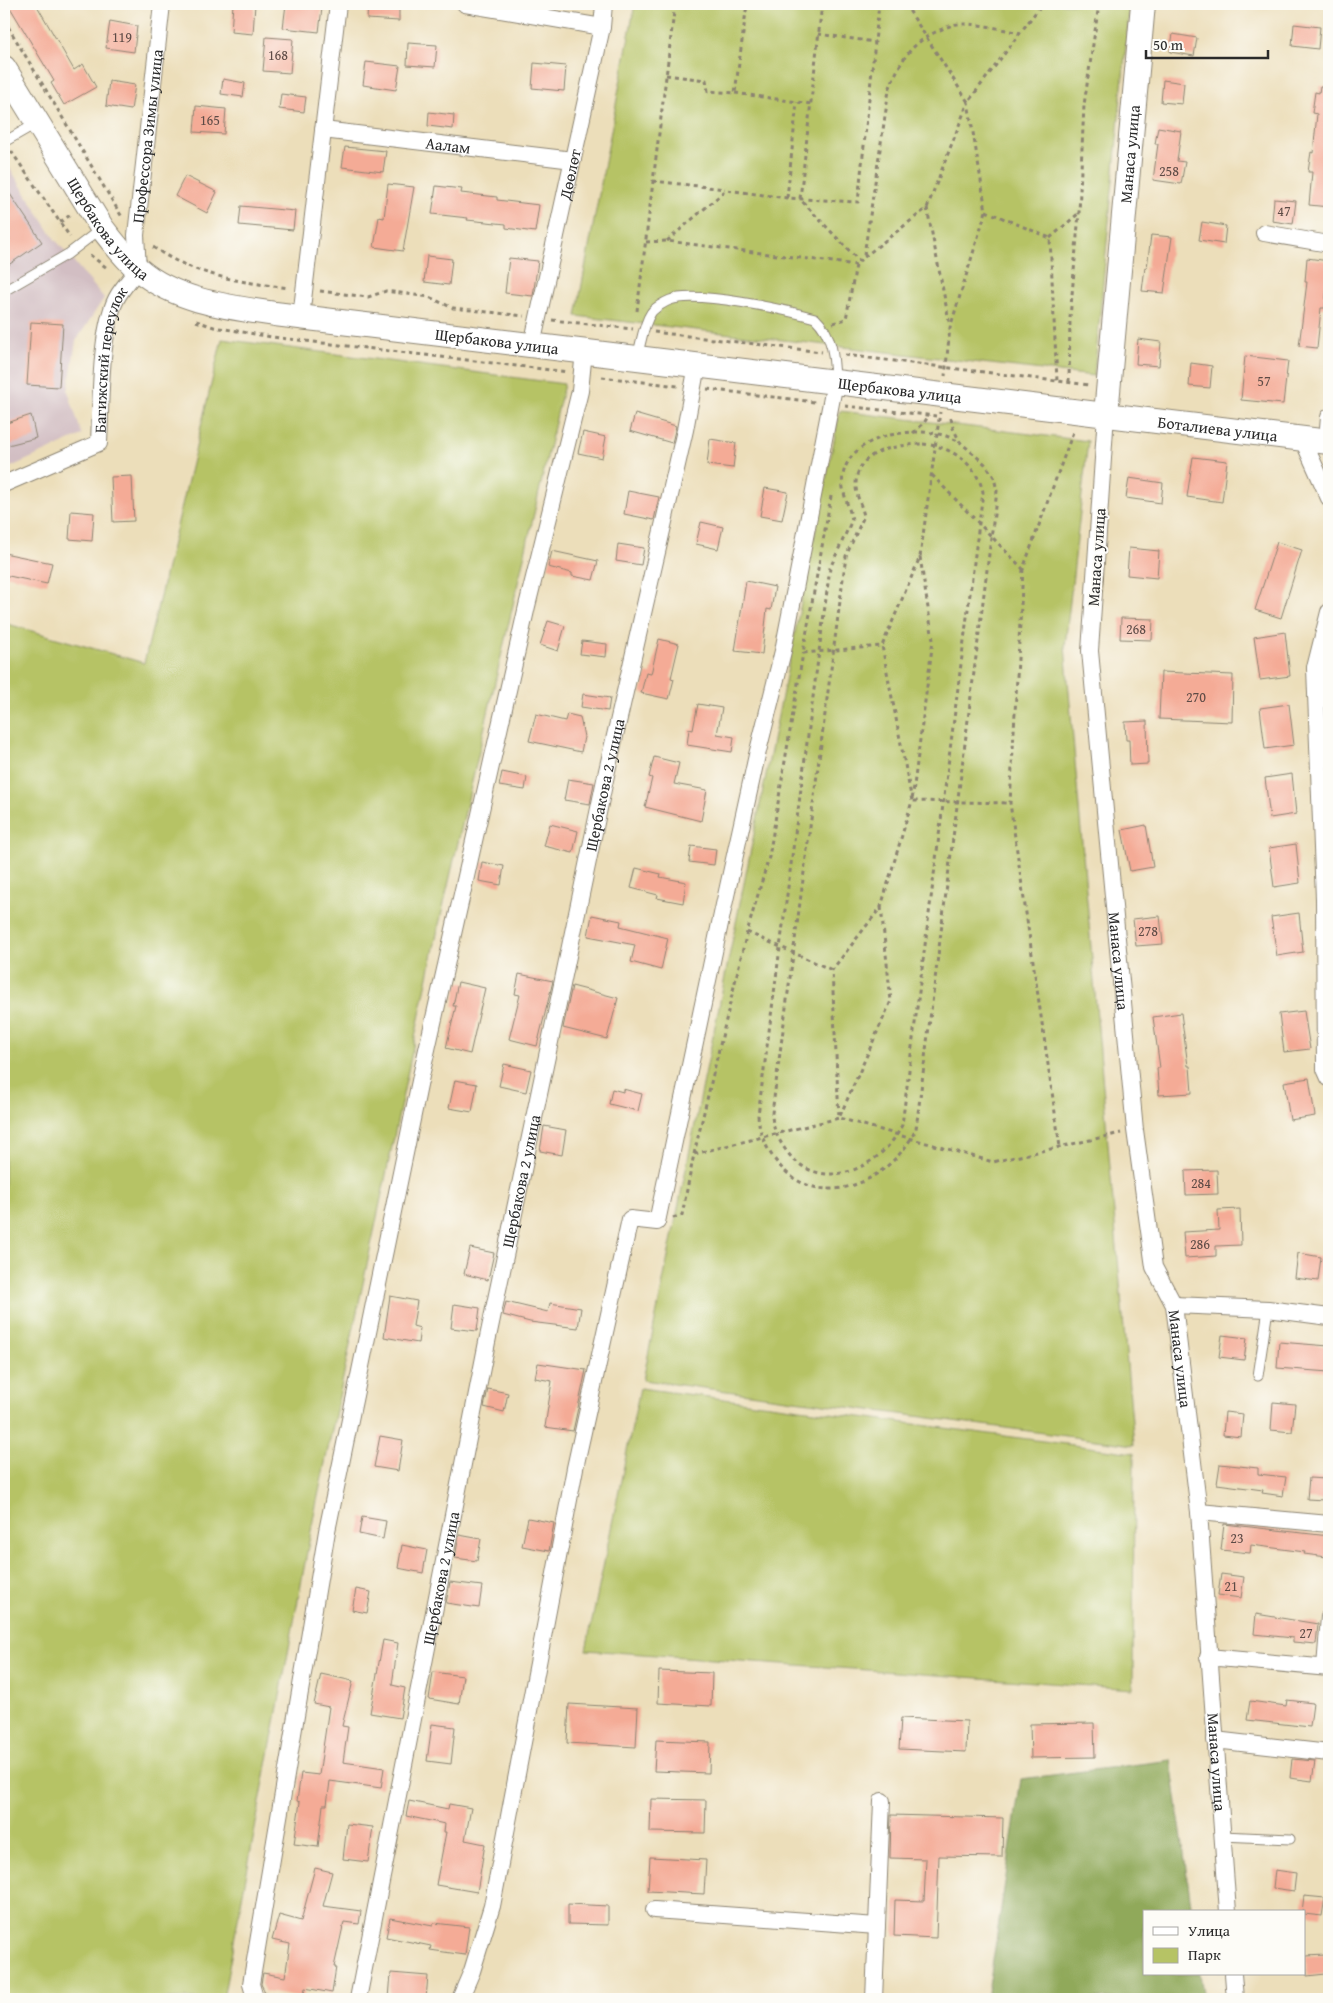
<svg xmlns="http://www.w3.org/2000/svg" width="1333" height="2003" viewBox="0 0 1333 2003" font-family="'Gentium Book Plus',serif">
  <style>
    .industrial { fill: #d2bec3 }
    .green { fill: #b6c365; stroke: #707748 }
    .forest { fill: #90a95a; stroke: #5e6a42 }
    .building { fill: #f4ab96 }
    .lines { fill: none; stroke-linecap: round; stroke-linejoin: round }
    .lane-casing { stroke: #8c8472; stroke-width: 11 }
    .street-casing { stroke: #8c8472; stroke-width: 18 }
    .secondary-casing { stroke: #8c8472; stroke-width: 26 }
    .path { stroke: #8c8472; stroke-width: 3; stroke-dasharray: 4 4; stroke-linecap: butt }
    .lane { stroke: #fff; stroke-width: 9 }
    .street { stroke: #fff; stroke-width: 16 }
    .secondary { stroke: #fff; stroke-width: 24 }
    .labels { text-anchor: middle; stroke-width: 4; stroke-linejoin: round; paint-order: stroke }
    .number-label { font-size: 14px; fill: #5d4b46 }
    .street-label { font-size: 16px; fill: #2b2b2b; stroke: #fdfcf7 }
  </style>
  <rect width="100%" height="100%" fill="#fdfcf7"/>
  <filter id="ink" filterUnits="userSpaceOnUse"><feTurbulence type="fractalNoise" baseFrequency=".02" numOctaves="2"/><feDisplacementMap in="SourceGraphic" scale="10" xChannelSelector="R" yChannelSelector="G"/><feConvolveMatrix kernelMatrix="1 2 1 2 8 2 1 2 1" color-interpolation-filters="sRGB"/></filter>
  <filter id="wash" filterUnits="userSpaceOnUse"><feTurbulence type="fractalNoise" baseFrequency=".0096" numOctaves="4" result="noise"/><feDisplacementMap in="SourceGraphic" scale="20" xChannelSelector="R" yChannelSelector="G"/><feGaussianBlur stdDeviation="1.12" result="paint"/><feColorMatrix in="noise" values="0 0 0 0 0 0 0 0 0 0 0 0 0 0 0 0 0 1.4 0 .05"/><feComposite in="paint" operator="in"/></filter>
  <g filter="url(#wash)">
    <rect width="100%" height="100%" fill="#ecdeba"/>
    <polygon class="industrial" points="4,159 54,238 104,298 76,341 68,391 82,435 4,470"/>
    <g class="green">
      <polygon points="635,4 1130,4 1094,376 576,316"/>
      <polygon points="222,339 564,384 438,929 314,1515 223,1999 4,1999 4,623 144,663"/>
      <polygon points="840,411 1088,441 1065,646 1134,1445 643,1380"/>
      <polygon points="640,1388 1134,1453 1133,1689 586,1650"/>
    </g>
    <polygon class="forest" points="1171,1760 1192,1912 1144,1912 1144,1974 1200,1974 1204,1999 987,1999 1021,1779"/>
    <g id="blocks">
      <g class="building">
        <polygon points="8,4 36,4 74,70 83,64 96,87 64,105 51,83 54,81"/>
        <polygon points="233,4 255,4 253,34 231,32"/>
        <polygon points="286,4 322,8 319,32 283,28"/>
        <polygon points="368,4 399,4 399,21 367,19"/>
        <polygon points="110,21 137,26 134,52 106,48"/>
        <polygon points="1294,24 1320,27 1318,49 1292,46"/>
        <polygon points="1173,34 1197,38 1194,56 1170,52"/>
        <polygon points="266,37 293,39 290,73 263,71"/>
        <polygon points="408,43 437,45 435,67 407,65"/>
        <polygon points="366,62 400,66 396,90 363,85"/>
        <polygon points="534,63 566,66 564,91 532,88"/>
        <polygon points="223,79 245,83 243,97 221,94"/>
        <polygon points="1163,80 1184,83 1182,104 1161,102"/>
        <polygon points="109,81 135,85 131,110 106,106"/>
        <polygon points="1320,86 1329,86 1329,207 1309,205 1312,172 1308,172 1311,152 1313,153 1317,114 1312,113 1315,92 1319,93"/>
        <polygon points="281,94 306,97 304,112 279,109"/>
        <polygon points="196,106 226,109 224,134 194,132"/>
        <polygon points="429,112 454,115 453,129 428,126"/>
        <polygon points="1158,127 1181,131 1177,161 1185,162 1181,184 1153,180 1158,144 1155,144"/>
        <polygon points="345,147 386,151 383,172 342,167"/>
        <polygon points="185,176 217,192 207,213 175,196"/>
        <polygon points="388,184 414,187 403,251 374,247 379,217 384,218"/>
        <polygon points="4,185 42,242 4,268 4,243 10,239 4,229"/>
        <polygon points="436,186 462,189 461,193 497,197 497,200 539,205 535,232 506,228 506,224 467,220 468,218 432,214"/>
        <polygon points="1274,199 1296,201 1293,224 1272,221"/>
        <polygon points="241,206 295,211 293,230 239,225"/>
        <polygon points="1202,222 1226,226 1224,244 1199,240"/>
        <polygon points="1151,235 1172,237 1164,293 1142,291 1145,267 1147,268"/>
        <polygon points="427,256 452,259 449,285 424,282"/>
        <polygon points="509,258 538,261 533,296 505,293"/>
        <polygon points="1307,258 1329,261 1325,308 1321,308 1317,348 1299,346 1307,282 1305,282"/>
        <polygon points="31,322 63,324 59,387 27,385"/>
        <polygon points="1138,339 1161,342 1159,366 1136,364"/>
        <polygon points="1245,356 1288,361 1283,404 1241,400"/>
        <polygon points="1191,363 1212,366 1210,388 1189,386"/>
        <polygon points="635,414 676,426 672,443 630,431"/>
        <polygon points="31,415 36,438 4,446 4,424"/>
        <polygon points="583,432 606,437 602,458 578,453"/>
        <polygon points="710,439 736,443 733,468 707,465"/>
        <polygon points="1193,457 1227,461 1222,502 1187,497"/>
        <polygon points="132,476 134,521 113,522 111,477"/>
        <polygon points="1129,478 1163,483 1161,503 1126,498"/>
        <polygon points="765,488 788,492 782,520 760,516"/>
        <polygon points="628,491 659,497 654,520 624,514"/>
        <polygon points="71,511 94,513 92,541 69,539"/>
        <polygon points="701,522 723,527 718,549 696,544"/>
        <polygon points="1277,542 1302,550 1281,618 1255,610"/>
        <polygon points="618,544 644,548 641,565 616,561"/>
        <polygon points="1129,548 1159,551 1157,578 1127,575"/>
        <polygon points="552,551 598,561 593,580 572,576 572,573 548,567"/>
        <polygon points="4,553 52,563 47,584 4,575"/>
        <polygon points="746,581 775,587 771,610 767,609 762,654 735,651"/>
        <polygon points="1121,618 1153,619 1152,640 1120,639"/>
        <polygon points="548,621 565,626 558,651 540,645"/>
        <polygon points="1285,632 1290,676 1260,680 1254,637"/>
        <polygon points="659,639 679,644 671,678 674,679 669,699 641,693 646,673 651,674"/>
        <polygon points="582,641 607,644 606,657 580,654"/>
        <polygon points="1161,672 1233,675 1232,722 1159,719"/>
        <polygon points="583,694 610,698 608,711 581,707"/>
        <polygon points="698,704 722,708 717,734 734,737 732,752 687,745 689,729 693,730"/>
        <polygon points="1289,704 1294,745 1265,749 1260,708"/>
        <polygon points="536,714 565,721 567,714 580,717 584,737 581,752 529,741"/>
        <polygon points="1147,721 1148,764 1130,765 1129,740 1126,740 1125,722"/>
        <polygon points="654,757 679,763 674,784 707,790 701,821 645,807 652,778 649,777"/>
        <polygon points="502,772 527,777 525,790 499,786"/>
        <polygon points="1292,774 1296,814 1270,818 1265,778"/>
        <polygon points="568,779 594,783 590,804 564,800"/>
        <polygon points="550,824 578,831 573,853 544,846"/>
        <polygon points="1146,825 1153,867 1130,871 1122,830"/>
        <polygon points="1296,844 1300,883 1274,887 1269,848"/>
        <polygon points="691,846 716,849 714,865 689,862"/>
        <polygon points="482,862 504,866 501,885 479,881"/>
        <polygon points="636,868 661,874 660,877 686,882 683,903 657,898 658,895 631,888"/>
        <polygon points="1299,913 1303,952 1277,956 1271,917"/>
        <polygon points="592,915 621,921 620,926 668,938 661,970 631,962 635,945 588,936"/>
        <polygon points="1160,916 1163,944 1136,946 1133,919"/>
        <polygon points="519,974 553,981 537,1046 509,1039 520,995 515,994"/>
        <polygon points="458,982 485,988 470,1054 446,1048 456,1006 453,1006"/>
        <polygon points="572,986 618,998 607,1039 563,1028"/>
        <polygon points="1304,1011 1310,1049 1284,1052 1279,1014"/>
        <polygon points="1181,1013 1188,1066 1190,1066 1192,1093 1159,1095 1157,1068 1160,1068 1153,1017"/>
        <polygon points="504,1064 531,1070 526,1092 499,1086"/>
        <polygon points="1309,1078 1315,1116 1290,1120 1284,1082"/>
        <polygon points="455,1080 477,1084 472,1112 449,1108"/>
        <polygon points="612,1089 623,1092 623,1089 642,1094 638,1111 609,1104"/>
        <polygon points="544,1126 566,1130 562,1155 540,1151"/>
        <polygon points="1217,1170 1218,1194 1186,1195 1185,1171"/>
        <polygon points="1240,1209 1241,1245 1216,1246 1216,1256 1185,1258 1183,1232 1219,1230 1218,1210"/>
        <polygon points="470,1248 494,1253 488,1280 464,1274"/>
        <polygon points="1298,1253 1321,1257 1318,1281 1295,1278"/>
        <polygon points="390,1296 417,1301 413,1326 420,1328 418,1343 384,1337"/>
        <polygon points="506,1302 548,1312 550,1303 581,1308 578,1328 530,1322 503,1315"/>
        <polygon points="454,1304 480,1308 477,1331 451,1328"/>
        <polygon points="1222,1335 1247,1338 1244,1360 1219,1357"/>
        <polygon points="1279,1342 1329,1346 1329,1372 1277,1368"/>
        <polygon points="538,1363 586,1370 573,1431 545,1427 552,1381 535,1378"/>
        <polygon points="488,1389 508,1393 504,1412 484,1407"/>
        <polygon points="1273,1402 1295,1404 1292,1432 1271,1430"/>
        <polygon points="1225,1412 1243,1414 1241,1437 1223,1435"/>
        <polygon points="380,1436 403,1440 398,1471 374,1467"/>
        <polygon points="1220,1464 1258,1468 1258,1474 1286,1477 1283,1496 1262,1493 1263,1490 1217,1484"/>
        <polygon points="1309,1478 1326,1479 1324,1500 1307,1499"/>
        <polygon points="362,1517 386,1521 383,1539 359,1534"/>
        <polygon points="528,1518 554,1523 549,1551 522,1546"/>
        <polygon points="1224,1524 1329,1536 1327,1557 1304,1554 1305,1552 1251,1545 1250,1553 1221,1550"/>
        <polygon points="459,1535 481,1539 477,1561 455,1558"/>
        <polygon points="402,1545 427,1550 423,1573 398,1568"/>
        <polygon points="1221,1574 1244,1577 1241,1598 1218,1595"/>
        <polygon points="450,1582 482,1586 479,1608 446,1603"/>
        <polygon points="356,1589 371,1592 367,1613 352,1610"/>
        <polygon points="1256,1614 1318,1624 1316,1644 1293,1642 1293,1638 1254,1634"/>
        <polygon points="383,1640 398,1643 392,1685 405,1688 400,1718 370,1713"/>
        <polygon points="659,1671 712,1673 711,1706 658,1703"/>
        <polygon points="433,1672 463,1676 459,1704 429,1699"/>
        <polygon points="321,1674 353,1681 342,1726 348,1727 343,1762 384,1768 381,1788 330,1781 327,1805 323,1805 318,1847 294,1844 300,1802 297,1801 301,1773 319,1775 329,1707 314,1704"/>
        <polygon points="1287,1700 1313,1703 1310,1727 1247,1720 1250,1701 1286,1706"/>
        <polygon points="569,1704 638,1708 636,1747 567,1743"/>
        <polygon points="901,1718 967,1721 966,1752 899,1749"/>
        <polygon points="1094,1723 1095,1757 1031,1758 1030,1724"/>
        <polygon points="432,1724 455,1727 451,1764 427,1761"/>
        <polygon points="656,1740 710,1742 709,1773 654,1771"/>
        <polygon points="1292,1759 1315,1761 1312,1781 1290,1778"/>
        <polygon points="651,1799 706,1800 705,1833 650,1832"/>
        <polygon points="409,1801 448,1809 449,1804 471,1808 465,1840 485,1844 477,1892 436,1885 446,1832 444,1832 445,1824 406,1816"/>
        <polygon points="891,1815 1003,1818 1002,1857 939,1856 936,1938 894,1936 895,1900 924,1901 926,1859 890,1858"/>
        <polygon points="347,1824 373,1827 368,1862 343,1859"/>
        <polygon points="650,1857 706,1860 704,1894 648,1891"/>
        <polygon points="315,1868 332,1872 323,1906 361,1911 359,1924 344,1922 334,1967 336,1967 332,1993 305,1988 303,1998 265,1992 261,1984 263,1973 285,1977 290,1944 272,1940 279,1915 301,1921"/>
        <polygon points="1275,1870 1296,1873 1294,1891 1273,1888"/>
        <polygon points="1304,1896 1325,1898 1322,1916 1304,1914 1304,1912 1302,1912"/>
        <polygon points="568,1904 608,1906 608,1925 568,1924"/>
        <polygon points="390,1918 433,1926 434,1923 469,1927 465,1955 430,1950 431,1946 386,1937"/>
        <polygon points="1325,1955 1326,1974 1307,1976 1306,1956"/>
        <polygon points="391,1973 428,1976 426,1999 389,1999"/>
      </g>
    </g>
  </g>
  <g filter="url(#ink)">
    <use href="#blocks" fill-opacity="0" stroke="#8c8472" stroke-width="1"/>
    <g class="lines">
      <defs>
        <g id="lane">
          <polyline points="4,142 37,123"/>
          <polyline points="4,291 68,254 102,228"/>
          <path d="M 637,357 C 641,344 643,325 651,313 C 654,308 665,302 670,300 C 696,290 786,310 815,318 C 833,335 834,357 835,380"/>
          <polyline points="1258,1376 1268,1309"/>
          <polyline points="1222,1836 1290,1839"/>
        </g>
        <g id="street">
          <polyline points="465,4 602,27"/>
          <path id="s1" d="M 323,130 L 573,160"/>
          <polyline points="1264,233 1329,244"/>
          <polyline points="301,317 338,4"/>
          <path id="s2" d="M 532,345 L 602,27 L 604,4"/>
          <path id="s3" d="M 1106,414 L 1090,651 L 1135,1130 L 1154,1267 L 1174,1305 L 1199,1512 L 1228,1912"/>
          <polyline points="1302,438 1329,498"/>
          <polyline points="1327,441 1329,417"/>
          <path id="s4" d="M 4,484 L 99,443 C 101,405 99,325 119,294 C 125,285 132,277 138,269 L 136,235 L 162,4"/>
          <polyline points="1315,668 1329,612"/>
          <polyline points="1329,670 1315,668 1324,899 1325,1069 1329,1078"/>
          <polyline points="1174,1305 1268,1309 1329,1317"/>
          <polyline points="1199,1512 1329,1524"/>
          <polyline points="1208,1657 1329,1668"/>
          <polyline points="1325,1667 1329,1617"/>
          <polyline points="1215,1740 1329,1753"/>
          <polyline points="654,1910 877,1926"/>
          <polyline points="1233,1974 1235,1999"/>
          <polyline points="258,1999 255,1998 251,1984 327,1531 421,1076 527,606 580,391 584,351"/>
          <path id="s5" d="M 358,1999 L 487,1342 L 606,775 L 685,430 L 697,365"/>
          <polyline points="460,1999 472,1971 492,1906 575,1468 630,1219 657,1222 722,914 757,755 783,651 835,382"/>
          <polyline points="874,1999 882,1801"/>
        </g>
        <g id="secondary">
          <path id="s6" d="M 4,68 L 102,228 C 113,242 124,257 138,269 C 175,301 228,307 275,314 L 1329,442"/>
          <path id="s7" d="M 1106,414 L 1143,4"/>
        </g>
      </defs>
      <use href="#lane" class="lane-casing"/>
      <use href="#street" class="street-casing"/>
      <use href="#secondary" class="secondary-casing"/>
      <g class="path">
        <polyline points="822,4 800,199 859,261"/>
        <polyline points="905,4 968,102 1020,33"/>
        <polyline points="4,20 122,217"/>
        <polyline points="818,34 875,42"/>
        <polyline points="666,75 706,80 708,91 735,93 747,4"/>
        <polyline points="735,93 811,104"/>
        <polyline points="11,151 70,237"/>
        <polyline points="653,181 725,189"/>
        <polyline points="787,198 797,102"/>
        <polyline points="927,208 950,326"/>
        <polyline points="986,211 1050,238 1057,381"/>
        <polyline points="60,222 72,214"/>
        <polyline points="1050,238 1079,213"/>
        <polyline points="667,241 726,190 787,198 858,202 879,4"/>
        <polyline points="646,242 667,241 856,265"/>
        <path d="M 153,247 C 194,276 241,282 289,288"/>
        <polyline points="90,255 107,268"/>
        <path d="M 864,255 L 889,90 C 900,61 910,43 940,30 C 946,28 952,24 958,24 C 979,23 1000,29 1020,33 L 1042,4"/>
        <polyline points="320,291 368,297 386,291 429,297 453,308 524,316"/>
        <polyline points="637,311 675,4"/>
        <polyline points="552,320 633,329"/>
        <polyline points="196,321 214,327 272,337 568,372"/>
        <polyline points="833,323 846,319 856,265 859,261 927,208 968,102 986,211 950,328 945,376"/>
        <polyline points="654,332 822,352"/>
        <polyline points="845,355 1089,385"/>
        <polyline points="602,377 678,386"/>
        <polyline points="1069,382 1070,318 1079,213 1084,105 1099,4"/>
        <polyline points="707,389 815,402"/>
        <polyline points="845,406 936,416"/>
        <path d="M 951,418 L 953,428 L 960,442 L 985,464 L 994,477 L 997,491 L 916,1129 C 890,1184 814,1217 773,1157 C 764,1144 759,1131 758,1115 L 830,568 L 852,520 C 849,505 840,490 843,475 C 850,437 906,427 938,434 C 946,435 953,439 960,442"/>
        <polyline points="913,433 924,423 929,415"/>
        <path d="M 923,444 C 951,446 977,464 983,492 L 902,1125 C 882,1169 818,1197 785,1149 C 777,1137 772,1127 772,1113 L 846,556 L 864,516 C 862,506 856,496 856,486 C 855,450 896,445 923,444 Z"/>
        <polyline points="932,475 1023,569 1073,432"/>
        <polyline points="831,496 803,653 882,646 920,557 940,412"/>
        <polyline points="920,557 933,640 912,801 1010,803"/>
        <polyline points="1023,569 1010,803 1060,1147"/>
        <polyline points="881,907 891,1001 839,1118 993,1162 1121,1133"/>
        <polyline points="747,932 832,970"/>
        <polyline points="694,1154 747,932 769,857 803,653"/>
        <polyline points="673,1218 682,1215 694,1154 839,1118 832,970 881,907 912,801 882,646"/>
      </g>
      <use href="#lane" class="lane"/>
      <use href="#street" class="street"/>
      <use href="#secondary" class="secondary"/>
    </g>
  </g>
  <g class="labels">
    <g class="number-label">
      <text x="122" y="42">119</text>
      <text x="278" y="60">168</text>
      <text x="210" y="125">165</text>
      <text x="1169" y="176">258</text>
      <text x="1284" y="216">47</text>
      <text x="1264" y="386">57</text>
      <text x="1136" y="634">268</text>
      <text x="1196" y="702">270</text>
      <text x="1148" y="936">278</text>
      <text x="1201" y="1188">284</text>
      <text x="1200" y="1249">286</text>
      <text x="1237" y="1543">23</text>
      <text x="1231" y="1591">21</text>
      <text x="1306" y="1638">27</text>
    </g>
    <g class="street-label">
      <text dy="6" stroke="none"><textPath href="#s4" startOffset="420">Профессора Зимы улица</textPath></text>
      <text dy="6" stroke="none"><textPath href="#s1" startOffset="126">Аалам</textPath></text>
      <text dy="6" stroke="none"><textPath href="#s7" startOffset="261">Манаса улица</textPath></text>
      <text dy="6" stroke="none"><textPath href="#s2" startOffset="175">Дөөлөт</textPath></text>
      <text dy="6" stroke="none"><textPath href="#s6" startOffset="192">Щербакова улица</textPath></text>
      <text dy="6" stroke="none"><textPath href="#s6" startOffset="612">Щербакова улица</textPath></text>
      <text dy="6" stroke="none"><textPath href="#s4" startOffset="188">Багижский переулок</textPath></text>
      <text dy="6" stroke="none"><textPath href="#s6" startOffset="1018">Щербакова улица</textPath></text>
      <text dy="6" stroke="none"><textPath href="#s6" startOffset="1338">Боталиева улица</textPath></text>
      <text transform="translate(1096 557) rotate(-86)" y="6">Манаса улица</text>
      <text dy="6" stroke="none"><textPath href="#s5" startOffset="1239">Щербакова 2 улица</textPath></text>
      <text dy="6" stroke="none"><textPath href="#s3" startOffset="549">Манаса улица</textPath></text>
      <text dy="6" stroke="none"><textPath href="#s5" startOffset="834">Щербакова 2 улица</textPath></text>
      <text dy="6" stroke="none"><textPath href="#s3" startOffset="954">Манаса улица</textPath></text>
      <text dy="6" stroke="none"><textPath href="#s5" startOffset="429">Щербакова 2 улица</textPath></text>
      <text dy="6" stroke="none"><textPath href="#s3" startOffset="1359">Манаса улица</textPath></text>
    </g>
  </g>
  <rect width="1333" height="2003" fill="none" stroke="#fdfcf7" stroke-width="20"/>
  <rect x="1143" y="1910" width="162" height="65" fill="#fdfcf7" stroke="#a9a8a5"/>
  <rect x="1153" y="1927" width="25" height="8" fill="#ffffff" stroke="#a9a8a5"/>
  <text x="1188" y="1936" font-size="15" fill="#2b2b2b">Улица</text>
  <rect x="1153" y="1948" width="25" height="15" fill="#b6c365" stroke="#a9a8a5"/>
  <text x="1188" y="1960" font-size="15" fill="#2b2b2b">Парк</text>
  <path d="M1146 50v8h122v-8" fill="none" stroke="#2b2b2b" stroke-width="2.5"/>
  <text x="1153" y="50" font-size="15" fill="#2b2b2b" stroke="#fdfcf7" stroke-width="4" paint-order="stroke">50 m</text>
</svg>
